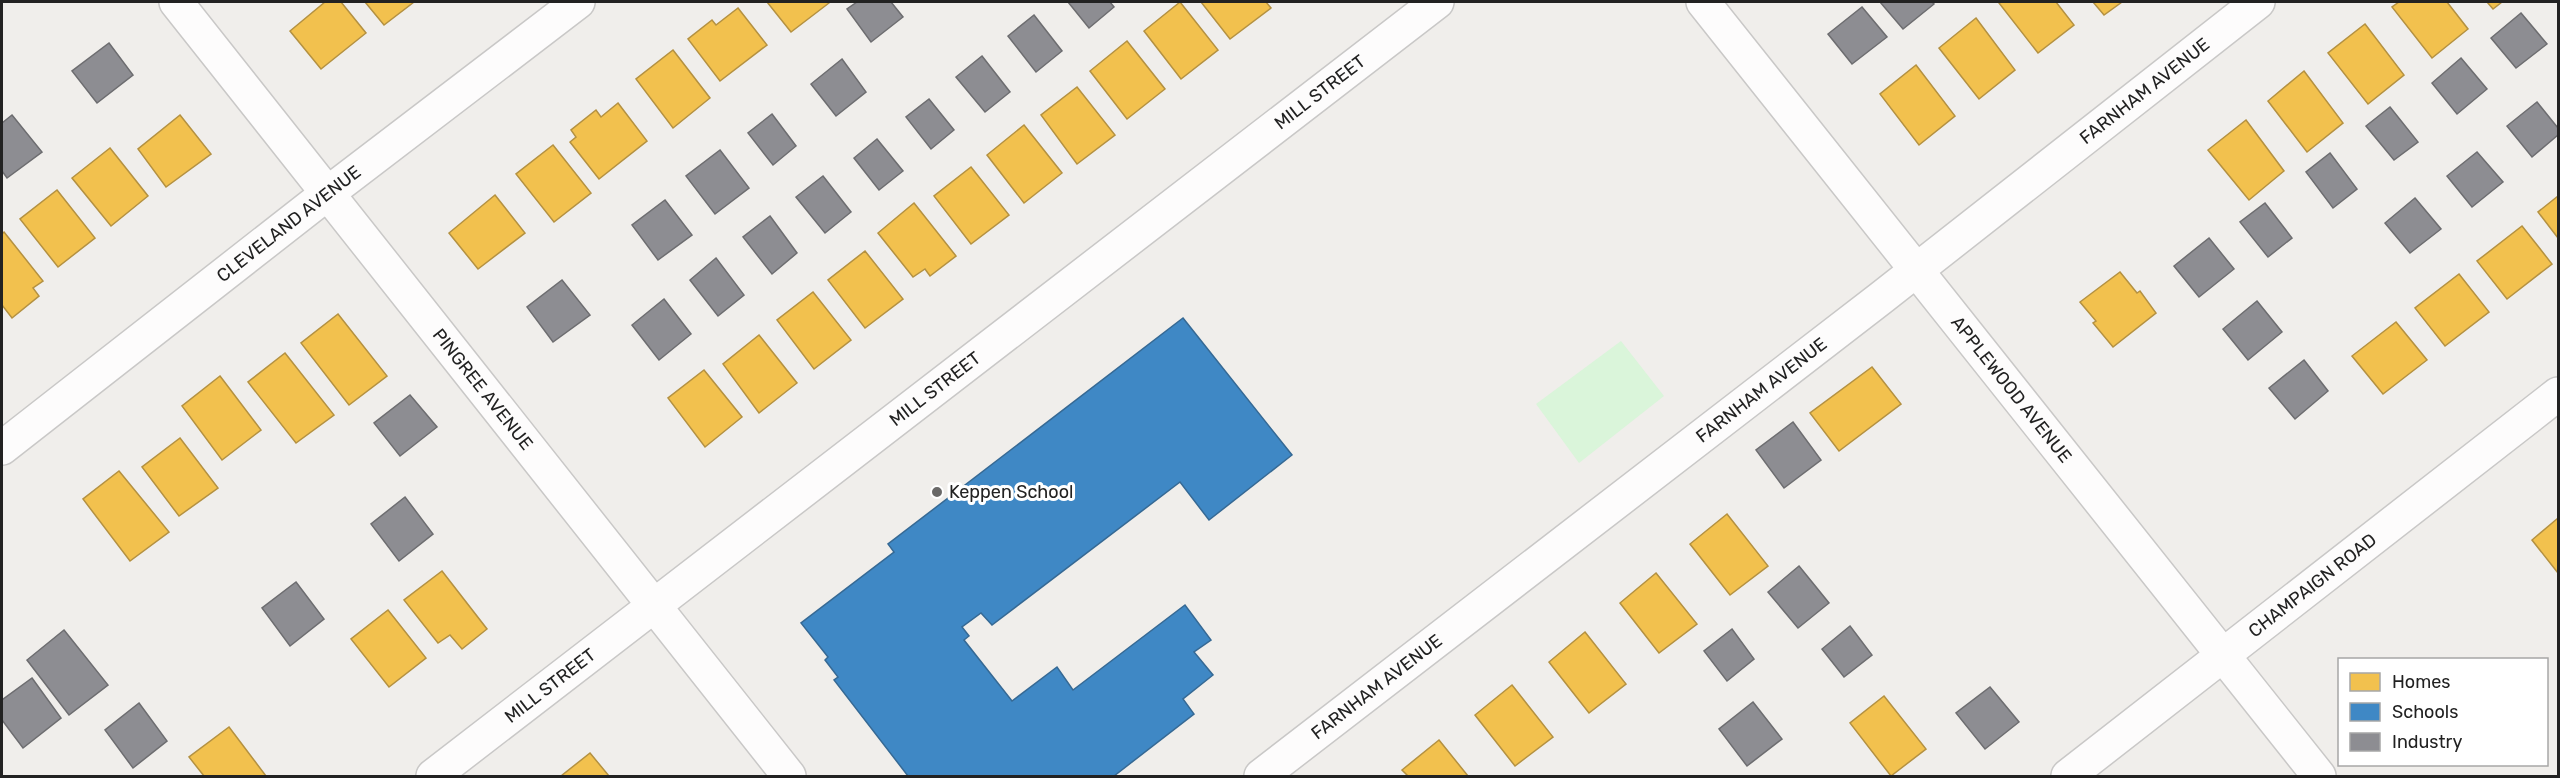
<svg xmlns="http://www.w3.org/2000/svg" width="2560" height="778" viewBox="0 0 2560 778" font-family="Rubik,sans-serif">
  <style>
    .park { fill: #daf5da }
    .homes { fill: #f2c14e; stroke: #b49141; stroke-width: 1.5 }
    .schools { fill: #3f88c5; stroke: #366994; stroke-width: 1.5 }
    .industry { fill: #8d8d92; stroke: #6d6d70; stroke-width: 1.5 }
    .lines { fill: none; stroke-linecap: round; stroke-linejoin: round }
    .minor-casing { stroke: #c9c8c7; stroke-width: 36 }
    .minor { stroke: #fdfcfc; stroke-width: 33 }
    .poi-dot { fill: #6a6968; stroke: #fff; stroke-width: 2 }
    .labels { text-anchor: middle; stroke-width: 6; stroke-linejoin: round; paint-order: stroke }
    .street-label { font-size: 18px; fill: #222; stroke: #fff }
    .poi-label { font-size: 18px; fill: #222; stroke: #fff; text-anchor: start }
  </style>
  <rect width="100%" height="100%" fill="#f0eeeb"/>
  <polygon class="park" points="1621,341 1664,396 1579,463 1536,404"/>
  <g class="homes">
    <polygon points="325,2 341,2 366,33 321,69 290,31"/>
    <polygon points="365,2 414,2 384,25"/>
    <polygon points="767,2 827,2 829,3 791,32"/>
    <polygon points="1180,2 1218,50 1181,79 1144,31"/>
    <polygon points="1201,2 1266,2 1271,8 1230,39"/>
    <polygon points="2001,2 2056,2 2074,25 2038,53 1999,3"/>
    <polygon points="2093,2 2122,2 2104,15"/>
    <polygon points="2399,2 2447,2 2468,29 2432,58 2392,7"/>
    <polygon points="2487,2 2502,2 2493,9"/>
    <polygon points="738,8 767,45 720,81 688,39 712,20 716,25"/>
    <polygon points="1976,18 2015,70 1979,99 1939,48"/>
    <polygon points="2365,24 2404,75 2368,104 2328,53"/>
    <polygon points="1127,41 1165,89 1127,119 1090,71"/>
    <polygon points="673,50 710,98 673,128 636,79"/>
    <polygon points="1916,65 1955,116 1919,145 1880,94"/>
    <polygon points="2304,71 2343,123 2307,152 2268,101"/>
    <polygon points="1077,87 1115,135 1077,164 1041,115"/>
    <polygon points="618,103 647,141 599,179 570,142 576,137 571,130 596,110 601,117"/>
    <polygon points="180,115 211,154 166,187 138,149"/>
    <polygon points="2246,120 2284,171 2249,200 2208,150"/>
    <polygon points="1024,125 1062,173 1024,203 987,155"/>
    <polygon points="553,145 591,193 554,222 516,174"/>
    <polygon points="110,148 148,196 111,226 72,178"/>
    <polygon points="971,167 1009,215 971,244 934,196"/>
    <polygon points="57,190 95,238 58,267 20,219"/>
    <polygon points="495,195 525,233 478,269 449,233"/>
    <polygon points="2558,196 2558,238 2538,212"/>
    <polygon points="914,203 956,256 930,276 925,269 913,277 878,233"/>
    <polygon points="2522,226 2552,264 2507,299 2477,261"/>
    <polygon points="4,232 43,281 33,288 39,296 12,318 2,305 2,234"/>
    <polygon points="865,251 903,299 865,328 828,280"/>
    <polygon points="2120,272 2137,293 2140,291 2156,313 2113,347 2093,323 2096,321 2080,302"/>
    <polygon points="2459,274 2489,312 2445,346 2415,308"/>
    <polygon points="813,292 851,340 814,369 777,320"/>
    <polygon points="338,314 387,376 349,405 301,343"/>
    <polygon points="2396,322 2427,360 2383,394 2352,356"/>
    <polygon points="759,335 797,383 759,413 723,364"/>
    <polygon points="285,353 334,415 296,443 248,382"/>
    <polygon points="1872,367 1901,404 1839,451 1810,413"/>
    <polygon points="704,370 742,417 705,447 668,398"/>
    <polygon points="220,376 261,430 222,460 182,406"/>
    <polygon points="180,438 218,488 179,516 142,467"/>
    <polygon points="119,471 169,532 130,561 83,499"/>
    <polygon points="1727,514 1768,566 1730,595 1690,544"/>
    <polygon points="2558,518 2558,573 2532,540"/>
    <polygon points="442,571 487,629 462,649 450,635 438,643 404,600"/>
    <polygon points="1656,573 1697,624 1659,653 1620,603"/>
    <polygon points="388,610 426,658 389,687 351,639"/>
    <polygon points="1585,632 1626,684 1589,713 1549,662"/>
    <polygon points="1512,685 1553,737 1515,766 1475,715"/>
    <polygon points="1884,696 1926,749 1891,776 1850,723"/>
    <polygon points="229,727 266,776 204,776 189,757"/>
    <polygon points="1439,740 1468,776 1408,776 1402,770"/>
    <polygon points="590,753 609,776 561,776"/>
  </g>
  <polygon class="schools" points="1183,318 1292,455 1209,520 1180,482 992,625 981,613 962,627 969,636 964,640 1012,701 1057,667 1073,690 1185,605 1211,640 1194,652 1213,675 1183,699 1194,714 1114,776 908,776 834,680 838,677 825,660 828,657 801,623 894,552 888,544"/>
  <g class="industry">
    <polygon points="857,2 891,2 903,17 871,42 847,9"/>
    <polygon points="1068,2 1110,2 1114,7 1089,28"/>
    <polygon points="1880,2 1932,2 1934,4 1903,29"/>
    <polygon points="1862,7 1887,37 1852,64 1828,34"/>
    <polygon points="2521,13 2547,44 2516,68 2491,38"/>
    <polygon points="1034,15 1062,51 1036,72 1008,36"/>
    <polygon points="109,43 133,75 97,103 72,71"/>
    <polygon points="982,56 1010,92 985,112 956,77"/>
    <polygon points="2461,58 2487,89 2457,114 2432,83"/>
    <polygon points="842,59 866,92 836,116 811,84"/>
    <polygon points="929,99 954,130 931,149 906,117"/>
    <polygon points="2537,102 2558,128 2558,135 2532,157 2507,126"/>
    <polygon points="2390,107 2418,142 2394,160 2366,126"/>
    <polygon points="772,114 796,146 773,165 748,133"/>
    <polygon points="12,115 42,152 7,178 2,171 2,123"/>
    <polygon points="877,139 903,171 879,190 854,158"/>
    <polygon points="720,150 749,188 715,214 686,176"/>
    <polygon points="2477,152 2503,182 2472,207 2447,176"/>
    <polygon points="2330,153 2357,189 2333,208 2306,172"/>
    <polygon points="823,176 851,212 825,233 796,197"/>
    <polygon points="2415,198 2441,229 2410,253 2385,223"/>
    <polygon points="665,200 692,235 658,260 632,225"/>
    <polygon points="2265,203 2292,238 2268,257 2240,222"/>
    <polygon points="770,216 797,253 772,274 743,237"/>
    <polygon points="2209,238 2234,269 2199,297 2174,266"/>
    <polygon points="716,258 744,295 718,316 690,280"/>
    <polygon points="562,280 590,315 553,342 527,307"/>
    <polygon points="664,299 691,334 659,360 632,325"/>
    <polygon points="2257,301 2282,332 2248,360 2223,329"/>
    <polygon points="2304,360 2328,391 2295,419 2269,388"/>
    <polygon points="410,395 437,427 400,456 374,423"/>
    <polygon points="1793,422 1821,460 1784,488 1756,450"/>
    <polygon points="405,497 433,534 399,561 371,524"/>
    <polygon points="1799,566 1829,603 1798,628 1768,592"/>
    <polygon points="296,582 324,619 290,646 262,608"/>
    <polygon points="1850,626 1872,655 1844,677 1822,649"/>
    <polygon points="1732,629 1754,659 1727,681 1704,651"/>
    <polygon points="64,630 108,685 69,715 27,660"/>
    <polygon points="32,678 61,718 23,748 2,720 2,700"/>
    <polygon points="1990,687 2019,722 1985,749 1956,713"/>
    <polygon points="1753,702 1782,739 1747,766 1719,729"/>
    <polygon points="139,703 167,741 133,768 105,730"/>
  </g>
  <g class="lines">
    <defs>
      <g id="minor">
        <path id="s1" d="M 176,2 L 789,776"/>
        <path id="s2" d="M 1703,2 L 2319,776"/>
        <path id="s3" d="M 2,448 L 328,193 L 578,2"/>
        <path id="s4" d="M 433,776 L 1437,2"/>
        <path id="s5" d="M 1261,776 L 1881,298 L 2258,2"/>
        <path id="s6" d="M 2068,776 L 2558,394"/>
      </g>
    </defs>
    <use href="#minor" class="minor-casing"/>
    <use href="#minor" class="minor"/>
  </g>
  <circle class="poi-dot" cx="937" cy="492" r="6"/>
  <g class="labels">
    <g class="street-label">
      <text dy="6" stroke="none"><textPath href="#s5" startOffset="1118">FARNHAM AVENUE</textPath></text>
      <text dy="6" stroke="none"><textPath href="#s4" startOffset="1120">MILL STREET</textPath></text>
      <text dy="6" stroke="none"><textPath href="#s3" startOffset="364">CLEVELAND AVENUE</textPath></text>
      <text dy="6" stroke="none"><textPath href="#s1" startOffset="494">PINGREE AVENUE</textPath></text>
      <text dy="6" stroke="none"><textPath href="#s4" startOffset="634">MILL STREET</textPath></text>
      <text dy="6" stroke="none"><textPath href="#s2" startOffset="495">APPLEWOOD AVENUE</textPath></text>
      <text dy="6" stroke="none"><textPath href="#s5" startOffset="632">FARNHAM AVENUE</textPath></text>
      <text dy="6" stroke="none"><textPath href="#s6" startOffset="310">CHAMPAIGN ROAD</textPath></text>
      <text dy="6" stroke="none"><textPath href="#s4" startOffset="148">MILL STREET</textPath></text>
      <text dy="6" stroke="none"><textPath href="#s5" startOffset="146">FARNHAM AVENUE</textPath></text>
    </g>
    <g class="poi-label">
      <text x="949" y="498">Keppen School</text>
    </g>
  </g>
  <rect width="2560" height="778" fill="none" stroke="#222222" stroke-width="6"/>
  <rect x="2338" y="658" width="210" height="108" fill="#ffffff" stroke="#a7a7a7" stroke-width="1.5"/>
  <rect x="2350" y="673" width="30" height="18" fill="#f2c14e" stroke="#a7a7a7" stroke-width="1.5"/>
  <text x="2392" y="688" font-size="18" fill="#222222">Homes</text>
  <rect x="2350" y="703" width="30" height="18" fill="#3f88c5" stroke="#a7a7a7" stroke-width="1.5"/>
  <text x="2392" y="718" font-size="18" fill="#222222">Schools</text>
  <rect x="2350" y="733" width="30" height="18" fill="#8d8d92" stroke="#a7a7a7" stroke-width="1.5"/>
  <text x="2392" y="748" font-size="18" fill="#222222">Industry</text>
</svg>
